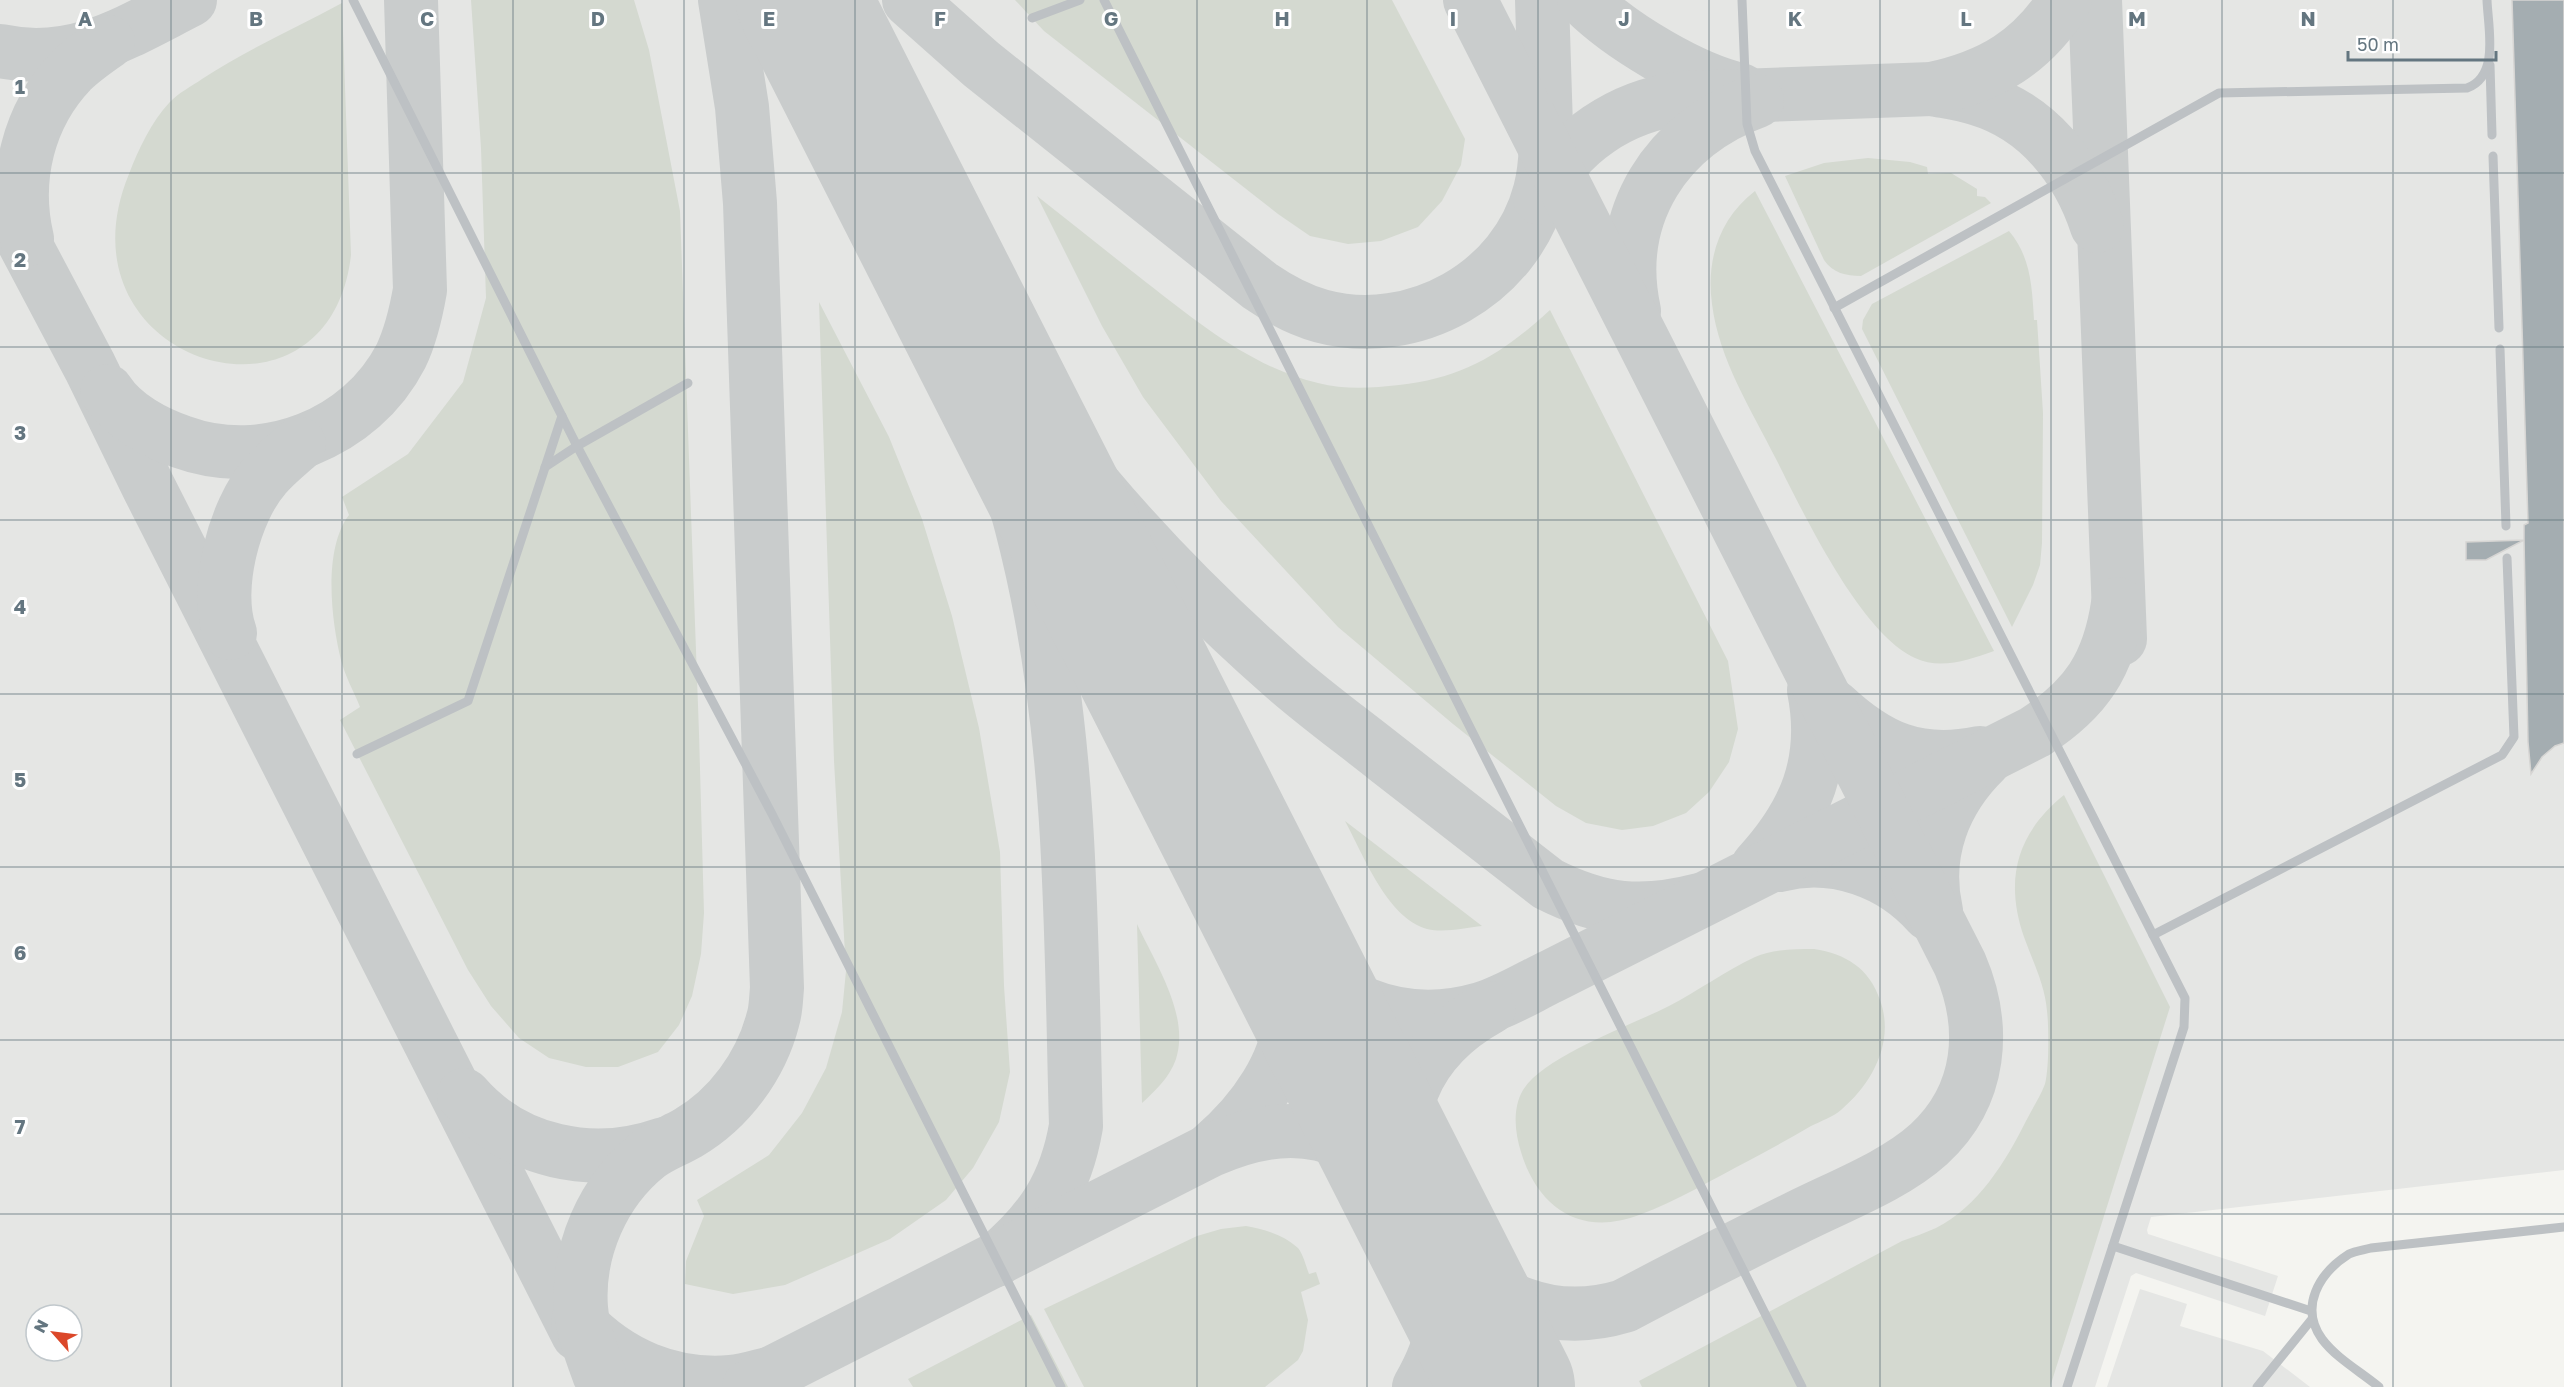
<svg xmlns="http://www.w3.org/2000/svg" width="2564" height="1387" viewBox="0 0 2564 1387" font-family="'Golos Text',sans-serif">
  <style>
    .built { fill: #e5e6e4; fill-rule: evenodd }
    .green { fill: #d4d9d0 }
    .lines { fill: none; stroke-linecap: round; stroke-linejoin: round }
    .taxiway { stroke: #c9cccc; stroke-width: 54 }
    .runway { stroke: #c9cccc; stroke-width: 134 }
    .building { fill: #a4adb1; stroke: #d6d5d3; stroke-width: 1.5 }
    .service { stroke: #bdc1c4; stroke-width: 9 }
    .grid { fill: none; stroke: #647680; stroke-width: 1.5; stroke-opacity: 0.55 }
    .grid-label { font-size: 20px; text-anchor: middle; font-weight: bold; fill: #647680; stroke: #fff; stroke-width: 6; stroke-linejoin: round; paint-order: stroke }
  </style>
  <rect width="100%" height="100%" fill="#f4f4f0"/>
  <g class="built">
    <path d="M 0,0 L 2564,0 L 2564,1170 L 2151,1217 L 2147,1230 L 2148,1234 L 2278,1276 L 2265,1316 L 2136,1273 L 2131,1276 L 2095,1387 L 0,1387 ZM 36,1315 L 72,1315 L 72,1351 L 36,1351 Z"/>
    <polygon points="2140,1289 2187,1304 2180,1326 2263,1351 2310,1387 2107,1387"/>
  </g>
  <g class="green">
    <path d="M 471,0 L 634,0 L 649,50 L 680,211 L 699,733 L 704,913 L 701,954 L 692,996 L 679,1025 L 658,1052 L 618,1067 L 586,1067 L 549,1058 L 519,1038 L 491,1006 L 468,970 L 340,720 L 360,707 C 354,692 345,676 341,660 C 331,620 323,549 349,515 L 342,497 L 408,454 L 463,382 L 486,298 L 481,148 Z"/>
    <polygon points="1015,0 1392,0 1465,139 1461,165 1442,201 1418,227 1381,241 1348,244 1310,236 1278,214 1044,31"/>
    <path d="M 342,3 L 351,255 C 329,448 51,363 129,174 C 138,150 152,121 169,103 C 178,93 192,86 202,79 C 246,50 296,28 342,3 Z"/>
    <path d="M 1868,158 L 1910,162 L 1927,167 L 1928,174 L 1951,173 L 1977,189 L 1977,196 L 1985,197 L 1991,203 L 1861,276 C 1846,276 1833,273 1824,260 L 1785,176 L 1824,163 Z"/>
    <path d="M 1755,191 L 1994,651 C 1969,660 1940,670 1915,658 C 1860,633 1803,512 1776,459 C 1751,409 1719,360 1712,304 C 1706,260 1719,219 1755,191 Z"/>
    <path d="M 1037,196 C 1074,225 1110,254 1147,283 C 1200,324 1252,367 1318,383 C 1345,390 1372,388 1399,385 C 1464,378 1503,353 1550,310 L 1728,661 L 1738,729 L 1729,762 L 1709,792 L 1686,813 L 1653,826 L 1622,830 L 1586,823 L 1556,806 L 1453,724 L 1338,627 L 1221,501 L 1143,397 L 1102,326 Z"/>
    <path d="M 2009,231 C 2031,257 2032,287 2034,320 L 2037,320 L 2043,413 L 2042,543 L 2040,565 L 2033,585 L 2012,627 L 1862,329 L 1863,320 L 1872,304 Z"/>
    <polygon points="819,302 889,437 922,519 952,616 979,728 1000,852 1004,986 1010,1072 999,1122 973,1168 946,1200 890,1239 785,1285 733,1294 685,1284 686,1261 704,1216 697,1200 769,1155 802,1113 826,1068 842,1012 846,971 834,761"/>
    <path d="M 2064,795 L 2170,1007 L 2050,1387 L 1642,1387 L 1639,1381 L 1902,1241 C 1913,1237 1925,1233 1936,1228 C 1978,1207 2006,1161 2026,1121 C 2032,1109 2040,1097 2045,1084 C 2049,1070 2049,1027 2047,1011 C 2045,985 2033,962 2024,937 C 2004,879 2017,833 2064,795 Z"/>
    <path d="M 1345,821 L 1482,926 C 1465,928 1444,933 1427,929 C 1387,918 1363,854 1345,821 Z"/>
    <path d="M 1137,924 C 1155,963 1190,1015 1176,1059 C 1170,1077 1155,1091 1142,1103 Z"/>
    <path d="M 1814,949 C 1846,954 1869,968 1880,1000 C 1895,1041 1873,1083 1841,1110 C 1833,1117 1821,1121 1811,1126 C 1791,1138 1770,1149 1750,1160 C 1713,1179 1677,1201 1639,1215 C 1581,1237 1538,1208 1521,1152 C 1515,1133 1512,1109 1523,1090 C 1544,1056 1632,1025 1669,1006 C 1698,991 1725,971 1755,957 C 1772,949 1795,949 1814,949 Z"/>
    <path d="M 1246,1226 C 1264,1229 1284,1235 1298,1248 C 1303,1254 1306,1266 1309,1274 L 1316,1272 L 1320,1284 L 1301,1292 L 1308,1320 L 1303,1351 L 1298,1360 L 1265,1387 L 1084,1387 L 1044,1309 L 1197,1236 L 1221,1229 Z"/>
    <polygon points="1031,1315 1068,1387 913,1387 908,1379"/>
  </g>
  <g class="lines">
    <g class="taxiway">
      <path d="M 909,0 L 981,64 L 1260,286 C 1279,299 1299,310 1321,316 C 1413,341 1516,284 1540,191 C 1548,160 1546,128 1545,96 C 1544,64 1543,32 1542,0"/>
      <path d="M 1584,0 C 1620,36 1692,79 1741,90"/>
      <polyline points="2095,0 2120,639"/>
      <path d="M 0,51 C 74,67 127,32 190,0"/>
      <path d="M 1932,89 C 1947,92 1963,94 1978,99 C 2038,117 2078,168 2097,226"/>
      <polyline points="0,197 90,367 148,486 578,1334"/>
      <path d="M 1540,198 C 1567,141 1621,106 1683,98 L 1932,89 C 1992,76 2032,52 2065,0"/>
      <path d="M 27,239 C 13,179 28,116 71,71 C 82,60 95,51 108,42"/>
      <path d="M 931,251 C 972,363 1013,475 1037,593 C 1073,768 1071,949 1076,1126 C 1066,1185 1042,1221 996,1260"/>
      <path d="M 1634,311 C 1613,215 1667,133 1757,101"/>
      <path d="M 980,328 C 1062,459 1168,575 1283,676 C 1316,705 1352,731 1386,758 C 1440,800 1494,842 1548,884 C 1601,911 1642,915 1700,900"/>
      <path d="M 107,391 C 123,416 155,433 182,442 C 264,472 361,434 401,356 C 411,335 416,313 420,290 L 411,0"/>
      <path d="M 230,633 C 214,589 234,511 265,476 C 275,464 288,454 299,444"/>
      <path d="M 1833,706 C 1878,748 1918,766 1980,753"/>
      <path d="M 1779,865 C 1834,851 1892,872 1929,914"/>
      <path d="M 1758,866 C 1806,814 1828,761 1814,690"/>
      <path d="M 1936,911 C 1923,853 1944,800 1985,760"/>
      <path d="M 1276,930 C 1323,999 1398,1033 1481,1009 C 1505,1002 1529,987 1552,976 L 2035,732 C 2086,699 2109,665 2118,604"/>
      <path d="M 464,1095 C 514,1153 593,1169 664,1144"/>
      <path d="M 1212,1148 C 1252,1114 1291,1062 1291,1007 C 1290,981 1283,955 1276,931"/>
      <path d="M 1411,1198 C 1386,1118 1415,1049 1489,1008"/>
      <path d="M 1438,1247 C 1493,1298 1548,1329 1624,1306 C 1681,1276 1737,1247 1794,1219 C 1837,1197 1894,1176 1929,1144 C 1982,1095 1987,1027 1960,964 L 1470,0"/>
      <path d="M 578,1321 C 618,1364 672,1387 731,1382 C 745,1381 759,1376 772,1373"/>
      <path d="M 599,1374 C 591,1352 583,1331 581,1308 C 577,1250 603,1191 648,1155 C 660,1146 674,1141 688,1133 C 729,1109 761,1066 773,1019 C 776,1010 776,998 777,988 L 750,203 L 742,107 L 725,0"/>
      <path d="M 749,1387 L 772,1373 L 1211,1150 C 1293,1114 1354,1128 1411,1198"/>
      <path d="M 1419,1387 C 1447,1339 1451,1300 1438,1247"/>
    </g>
    <polyline class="runway" points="803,0 1508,1387"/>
  </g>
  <polygon class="building" points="2512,0 2564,0 2564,743 2555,746 2542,757 2531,774 2528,742 2524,540 2486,560 2466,560 2466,542 2524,540 2524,525 2528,523"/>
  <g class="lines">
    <g class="service">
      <polyline points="353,0 577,446 772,814 1061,1387"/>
      <polyline points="1104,0 1802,1387"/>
      <polyline points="1742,0 1747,124 1755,151 2185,998 2184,1027 2067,1387"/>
      <polyline points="1032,18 1080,0"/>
      <polyline points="2490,65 2492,135"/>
      <polyline points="2493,156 2499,328"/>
      <path d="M 1834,308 L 2219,93 L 2467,88 C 2500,76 2488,28 2487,0"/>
      <polyline points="2500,349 2506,526"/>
      <polyline points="545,467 577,446 688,383"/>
      <polyline points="357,754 468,701 562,416"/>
      <polyline points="2153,935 2502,755 2514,737 2507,558"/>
      <polyline points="2113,1246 2311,1311"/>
      <polyline points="2257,1387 2312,1319"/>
      <path d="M 2379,1387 C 2361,1372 2336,1358 2322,1339 C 2299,1307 2319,1273 2349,1254 C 2355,1251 2364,1250 2371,1248 L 2564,1227"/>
    </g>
  </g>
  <path class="grid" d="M 171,0 L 171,1387M 342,0 L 342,1387M 513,0 L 513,1387M 684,0 L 684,1387M 855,0 L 855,1387M 1026,0 L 1026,1387M 1197,0 L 1197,1387M 1367,0 L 1367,1387M 1538,0 L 1538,1387M 1709,0 L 1709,1387M 1880,0 L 1880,1387M 2051,0 L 2051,1387M 2222,0 L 2222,1387M 2393,0 L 2393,1387M 0,173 L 2564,173M 0,347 L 2564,347M 0,520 L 2564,520M 0,694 L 2564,694M 0,867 L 2564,867M 0,1040 L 2564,1040M 0,1214 L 2564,1214"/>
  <g class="grid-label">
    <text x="85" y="26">A</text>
    <text x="256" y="26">B</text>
    <text x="427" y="26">C</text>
    <text x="598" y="26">D</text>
    <text x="769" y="26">E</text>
    <text x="940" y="26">F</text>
    <text x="1111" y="26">G</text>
    <text x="1282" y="26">H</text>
    <text x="1453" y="26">I</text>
    <text x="1624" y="26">J</text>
    <text x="1795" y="26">K</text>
    <text x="1966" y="26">L</text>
    <text x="2137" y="26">M</text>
    <text x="2308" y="26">N</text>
    <text x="20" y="94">1</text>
    <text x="20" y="267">2</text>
    <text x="20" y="440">3</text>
    <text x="20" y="614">4</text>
    <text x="20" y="787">5</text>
    <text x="20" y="960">6</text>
    <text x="20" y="1134">7</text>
  </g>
  <g transform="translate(54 1333) rotate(298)"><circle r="28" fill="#ffffff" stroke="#c1c8cc" stroke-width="1.5"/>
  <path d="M0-4.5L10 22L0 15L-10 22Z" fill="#db4729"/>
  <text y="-9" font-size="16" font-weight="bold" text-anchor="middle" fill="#647680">N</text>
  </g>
  <path d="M2348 51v9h148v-9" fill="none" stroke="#647680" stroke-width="3"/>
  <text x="2357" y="51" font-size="18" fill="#647680" stroke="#ffffff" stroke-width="4.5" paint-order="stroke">50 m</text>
</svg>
